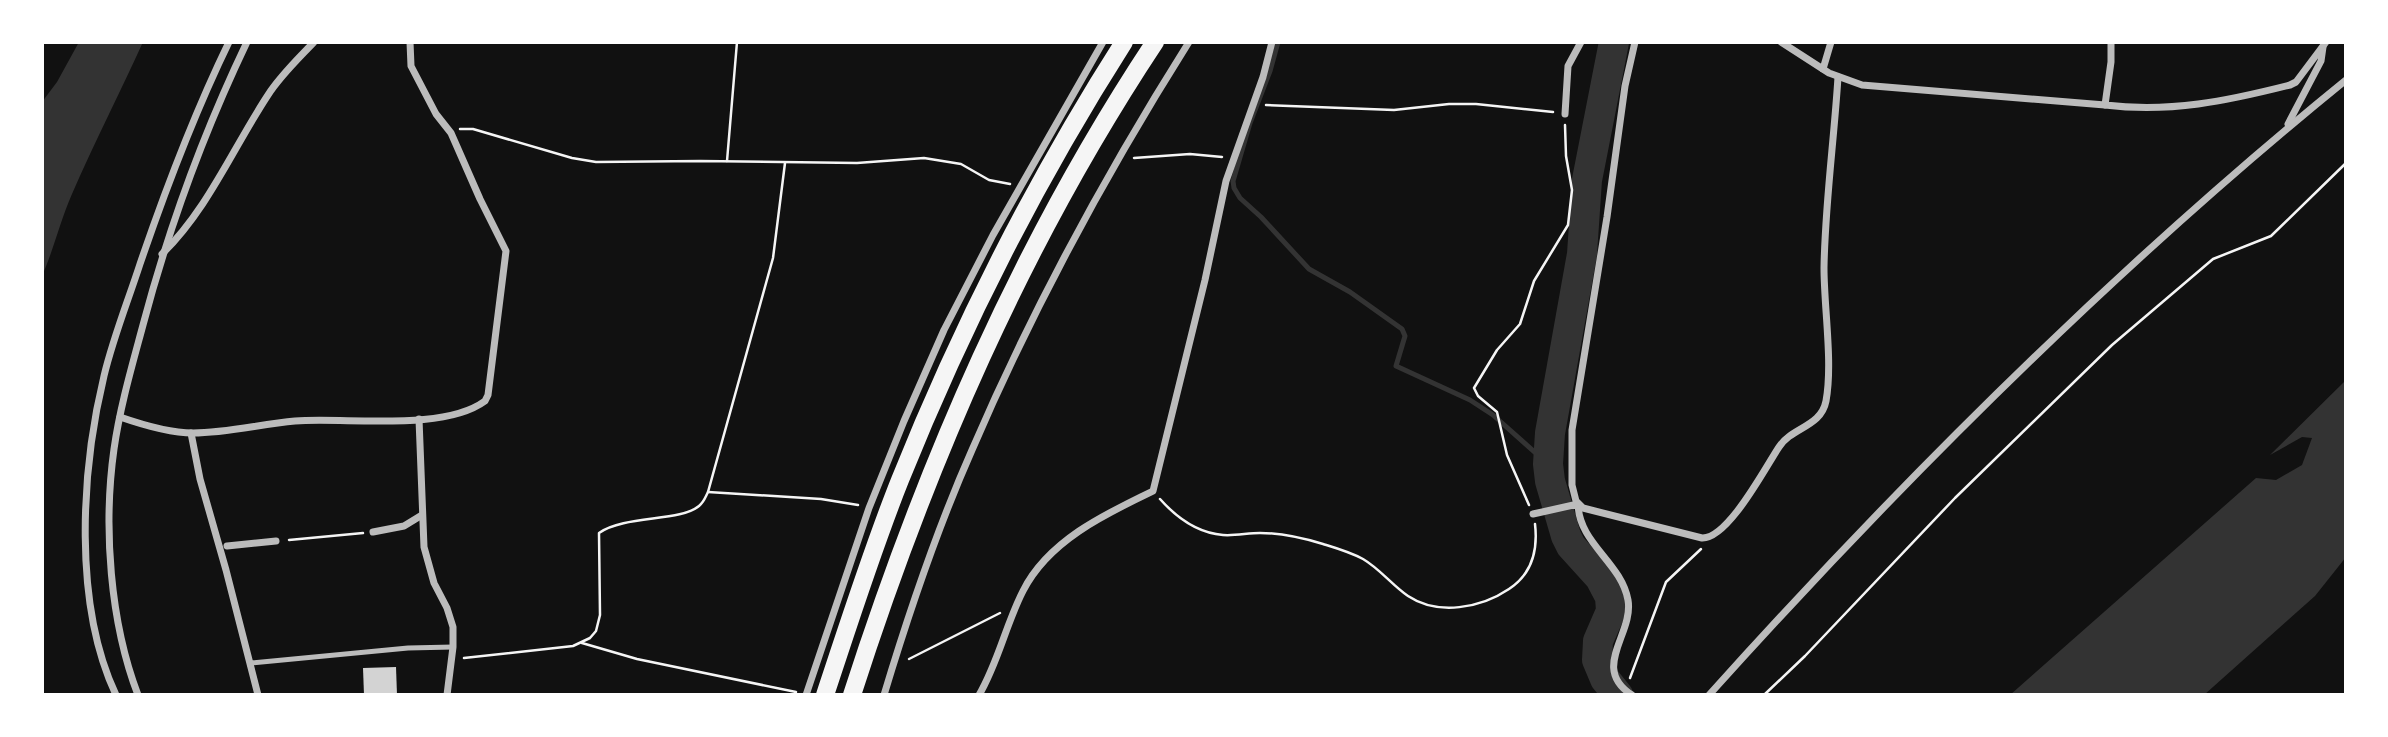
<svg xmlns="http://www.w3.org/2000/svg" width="2388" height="737" viewBox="0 0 2388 737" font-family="Manrope,sans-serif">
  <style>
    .water { fill: #333 }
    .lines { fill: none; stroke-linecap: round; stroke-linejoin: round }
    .stream { stroke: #333; stroke-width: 5 }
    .river { stroke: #333; stroke-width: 30 }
    .building { fill: #d3d3d3 }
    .path { stroke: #f5f5f5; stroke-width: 2.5 }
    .service { stroke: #bcbcbc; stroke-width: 5 }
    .minor { stroke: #bcbcbc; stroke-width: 7 }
    .motorway { stroke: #f5f5f5; stroke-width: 18 }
  </style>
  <rect width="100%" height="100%" fill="#111"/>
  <g class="water">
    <path d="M 79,42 L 143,42 C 120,93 94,143 72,194 C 60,221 54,249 42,276 L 42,102 L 57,82 Z"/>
    <polygon points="2346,380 2346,557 2315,596 2204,695 2010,695 2256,478 2276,480 2302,465 2312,438 2302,437 2270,455"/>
  </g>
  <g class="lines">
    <polyline class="stream" points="1278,42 1270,71 1250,123 1233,181 1234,188 1240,198 1261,217 1309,269 1350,292 1402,329 1405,336 1396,366 1470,400 1493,415 1548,464"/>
    <polyline class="river" points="1614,42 1587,180 1582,254 1550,433 1548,464 1550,481 1566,536 1571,546 1600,578 1610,597 1611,611 1598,641 1597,660 1605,679 1618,695"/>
  </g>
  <polygon class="building" points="396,667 397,695 364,695 363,668"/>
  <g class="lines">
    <g class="path">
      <polyline points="1266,105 1394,110 1449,104 1476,104 1553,112"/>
      <polyline points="460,129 473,129 572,158 596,162 700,161 857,163 924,158 961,164 989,180 1010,184"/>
      <polyline points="1134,158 1190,154 1222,157"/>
      <polyline points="727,161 737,42"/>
      <polyline points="708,492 821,499 858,505"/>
      <path d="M 1160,499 C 1176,517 1198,533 1223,535 C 1235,536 1248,533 1260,533 C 1281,533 1303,538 1323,544 C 1336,548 1350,552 1363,559 C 1380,569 1392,585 1408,596 C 1438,616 1481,608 1509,589 C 1532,574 1538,550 1535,524"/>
      <polyline points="1529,505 1507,455 1497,412 1478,396 1474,388 1497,350 1520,324 1534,281 1568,225 1572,190 1566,156 1565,125"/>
      <polyline points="289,540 363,533"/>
      <polyline points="582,643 637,659 796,692"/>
      <path d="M 464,658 L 573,646 L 590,638 L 596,631 L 600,615 L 599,533 C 625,515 680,522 699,506 C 704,502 705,498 708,492 L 773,258 L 785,163"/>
      <polyline points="909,659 1000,613"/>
      <polyline points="1630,678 1666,582 1701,549"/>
      <polyline points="1764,695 1805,656 1955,498 2112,345 2213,259 2271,236 2346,163"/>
    </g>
    <polyline class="service" points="251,663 408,648 453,647"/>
    <g class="minor">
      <path d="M 1635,42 L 1625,86 L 1607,217 L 1572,430 L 1572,485 L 1576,501 L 1583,508 L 1702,538 C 1728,539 1765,468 1779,447 C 1792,427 1821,427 1826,401 C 1833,363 1824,308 1824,268 C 1825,204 1834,141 1838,77"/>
      <polyline points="1781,42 1829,73 1862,85 2105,105"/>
      <path d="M 2111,42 L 2111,62 L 2105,105 C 2170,113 2227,101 2290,85 L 2296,82 L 2326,42"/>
      <polyline points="1823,69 1831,42"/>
      <polyline points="1565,114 1568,66 1581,42"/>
      <polyline points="2288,124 2321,61 2323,47"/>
      <path d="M 162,254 C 208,209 233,148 268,95 C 280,76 298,59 314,42"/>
      <path d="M 120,417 C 143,425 169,433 193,433 C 227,433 261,424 295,421 C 346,417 443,432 485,401 L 488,395 L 506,251 L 480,199 L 451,133 L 436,114 L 411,66 L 410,42"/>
      <polyline points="419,419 424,547 434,583 447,608 453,627 453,647 447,695"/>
      <polyline points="191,433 200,479 226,570 258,695"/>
      <path d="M 1533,514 L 1578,504 C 1579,544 1621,562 1628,600 C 1634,634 1590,668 1632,695"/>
      <polyline points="373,532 404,526 422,515"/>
      <polyline points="227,546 276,541"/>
      <path d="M 116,695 C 73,604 81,471 104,376 C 113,338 128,301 140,264 C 166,188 194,114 229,42"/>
      <path d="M 138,695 C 110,622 103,527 114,449 C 120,407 132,366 143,325 C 169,227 203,134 247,42"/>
      <polyline points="806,695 869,508 904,421 944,330 993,235 1103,42"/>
      <path d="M 884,695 C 909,612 937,529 972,450 C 1033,308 1107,172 1189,42"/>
      <path d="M 979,695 C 998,663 1006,624 1023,591 C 1048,541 1105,514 1153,491 L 1205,280 L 1226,181 L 1263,77 L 1272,42"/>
      <path d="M 1709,695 C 1906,476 2117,266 2346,80"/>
    </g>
    <g class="motorway">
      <path d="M 825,695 C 849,623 872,550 900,480 C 961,328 1036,180 1124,42"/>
      <path d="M 852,695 C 926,465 1021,244 1155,42"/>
    </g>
  </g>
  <rect width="2388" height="737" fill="none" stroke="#ffffff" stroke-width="88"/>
</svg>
